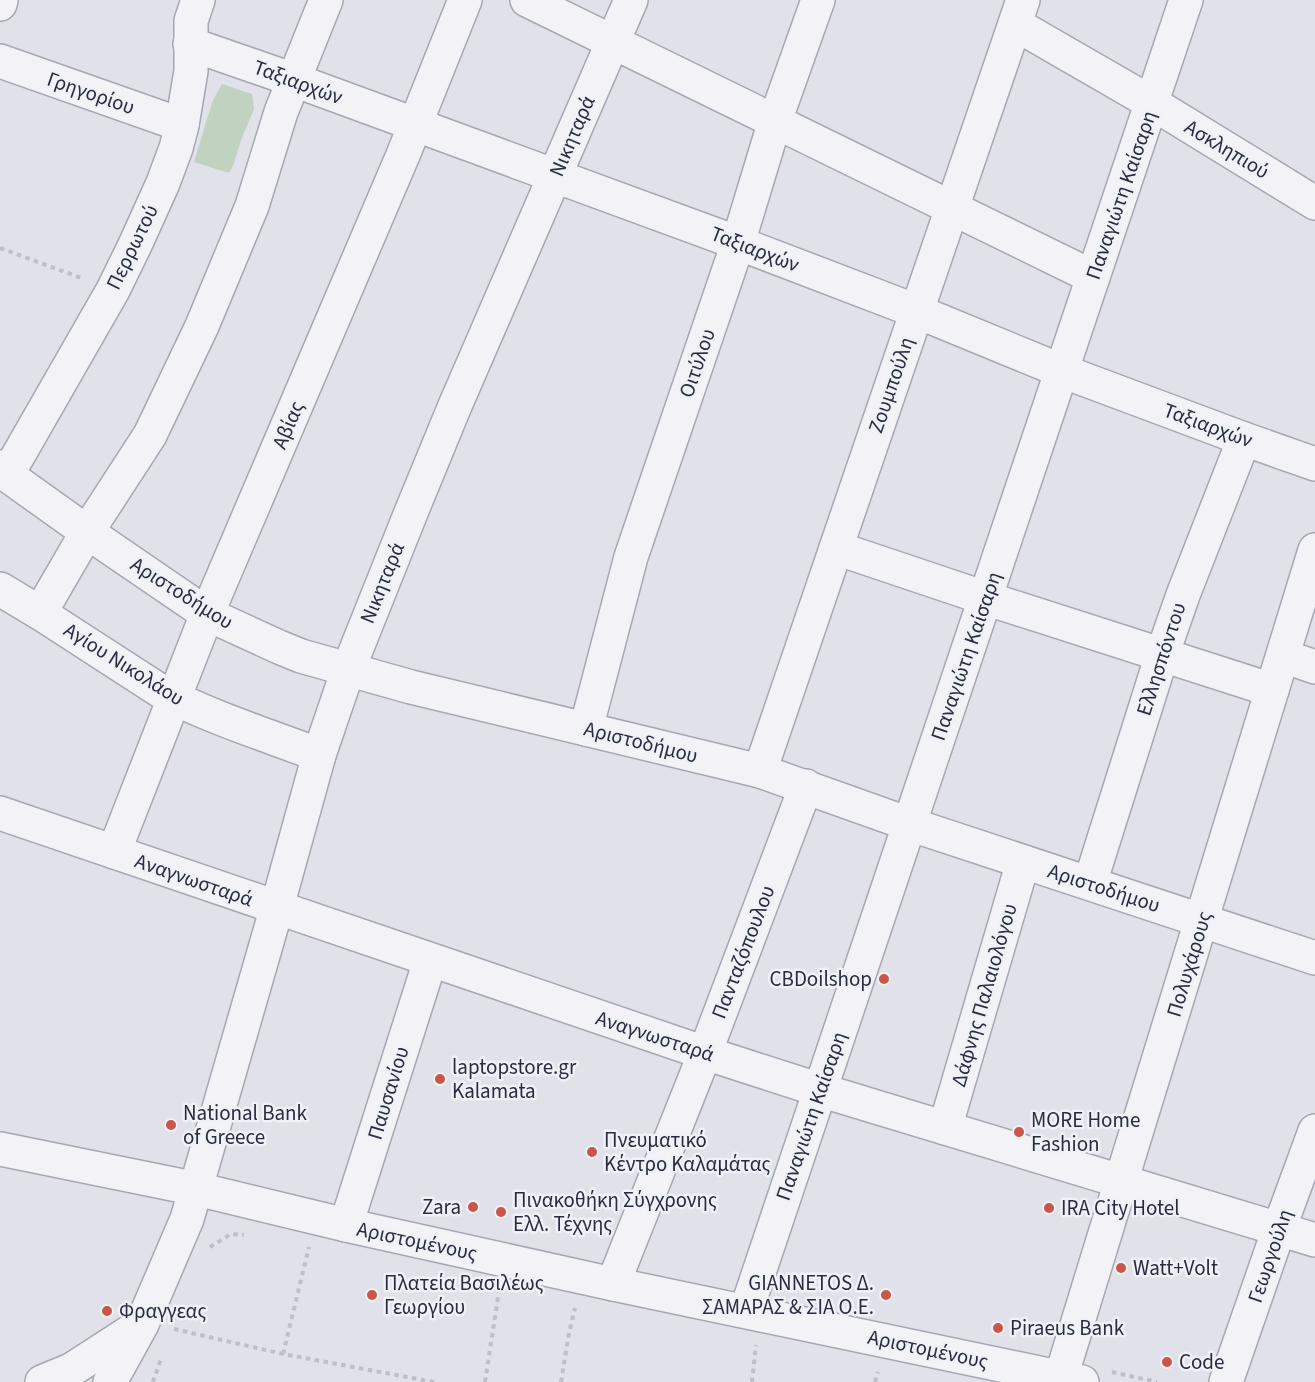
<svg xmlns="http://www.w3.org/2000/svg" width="1315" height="1382" viewBox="0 0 1315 1382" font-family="'Source Sans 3',sans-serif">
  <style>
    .green { fill: #c1d2c1 }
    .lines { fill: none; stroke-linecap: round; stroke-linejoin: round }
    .minor-casing { stroke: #a5a7b3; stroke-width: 36 }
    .path { stroke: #bebfc7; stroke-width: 4; stroke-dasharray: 4.5 4.5; stroke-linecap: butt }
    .minor { stroke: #f3f3f7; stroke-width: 33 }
    .poi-dot { fill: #ca5649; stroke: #f0f1f6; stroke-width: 2 }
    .labels { text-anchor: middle; stroke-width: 5; stroke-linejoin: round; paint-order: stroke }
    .street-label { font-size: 21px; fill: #292c40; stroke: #f0f1f6 }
    .poi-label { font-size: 21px; fill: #292c40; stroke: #f0f1f6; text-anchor: start }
  </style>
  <rect width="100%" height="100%" fill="#e0e1e9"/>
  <polygon class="green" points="222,84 252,94 254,109 241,140 233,166 229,173 194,162 213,100"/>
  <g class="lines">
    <defs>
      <g id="minor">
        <polyline points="527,0 1093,277"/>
        <polyline points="0,4 1,0"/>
        <polyline points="1015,24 1152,103 1315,203"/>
        <polyline points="190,44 294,80 738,243 916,311 1062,371 1244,439 1315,464"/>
        <polyline points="0,61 182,125"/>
        <polyline points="0,467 7,475 87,532 207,614 279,647 301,656 411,687 760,771 909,824 1315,958"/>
        <polyline points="7,475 113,290 135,245 163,183 176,148 182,125 191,71 191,21 198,0"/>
        <polyline points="836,548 985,598 1272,690"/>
        <path d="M 0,589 L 40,613 L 162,692 C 212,718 267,735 319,755"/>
        <polyline points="40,613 87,532 150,435 202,326 252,206 281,112 326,0"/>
        <polyline points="1283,656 1315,667"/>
        <polyline points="586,729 631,557 738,243 775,121 818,0"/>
        <polyline points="760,771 1023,0"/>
        <polyline points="0,813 705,1053 820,1090 1315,1240"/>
        <polyline points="114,852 207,614 403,155 465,0"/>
        <polyline points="1090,883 1162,655 1183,595 1244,439"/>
        <polyline points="945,1128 1023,862"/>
        <polyline points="0,1149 197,1189 346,1225 613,1284 1082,1382"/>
        <polyline points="346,1225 430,961"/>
        <polyline points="613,1284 705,1053 806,786"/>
        <polyline points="746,1311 1186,0"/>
        <polyline points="1061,1377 1315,550"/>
        <polyline points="42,1382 71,1370 139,1326"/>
        <polyline points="110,1382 142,1324 187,1219 277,907 319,755 348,670 410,515 454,408 631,0"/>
        <polyline points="1226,1382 1279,1229 1315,1131"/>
      </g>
    </defs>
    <use href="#minor" class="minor-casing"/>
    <g class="path">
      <polyline points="0,248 84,279"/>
      <polyline points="210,1247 231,1234 244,1235"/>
      <polyline points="174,1329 283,1354 434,1382"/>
      <polyline points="283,1354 309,1247"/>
      <polyline points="1112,1372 1157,1382"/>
      <polyline points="153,1382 161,1359"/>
      <polyline points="485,1382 499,1291"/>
      <polyline points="561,1382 569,1333 575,1308"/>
      <polyline points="752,1382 756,1345"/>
      <polyline points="875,1382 878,1372"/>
    </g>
    <use href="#minor" class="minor"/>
  </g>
  <g class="poi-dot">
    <circle cx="884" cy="979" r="6"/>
    <circle cx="440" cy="1079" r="6"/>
    <circle cx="171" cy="1125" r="6"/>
    <circle cx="1019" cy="1132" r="6"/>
    <circle cx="592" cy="1152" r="6"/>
    <circle cx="473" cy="1207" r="6"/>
    <circle cx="1049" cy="1208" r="6"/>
    <circle cx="501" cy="1212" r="6"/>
    <circle cx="1121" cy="1268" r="6"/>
    <circle cx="372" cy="1295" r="6"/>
    <circle cx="886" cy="1295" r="6"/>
    <circle cx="107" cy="1311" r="6"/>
    <circle cx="998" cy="1328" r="6"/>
    <circle cx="1167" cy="1362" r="6"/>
  </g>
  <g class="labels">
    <g class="street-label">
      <text transform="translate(298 82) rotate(20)" y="7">Ταξιαρχών</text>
      <text transform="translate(91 93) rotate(19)" y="7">Γρηγορίου</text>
      <text transform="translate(572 136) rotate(-67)" y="7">Νικηταρά</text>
      <text transform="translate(1227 149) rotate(31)" y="7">Ασκληπιού</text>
      <text transform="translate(1121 195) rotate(-71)" y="7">Παναγιώτη Καίσαρη</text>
      <text transform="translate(132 247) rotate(-64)" y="7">Περρωτού</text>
      <text transform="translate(755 249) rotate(21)" y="7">Ταξιαρχών</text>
      <text transform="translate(697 363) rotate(-71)" y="7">Οιτύλου</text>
      <text transform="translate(891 385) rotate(-71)" y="7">Ζουμπούλη</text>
      <text transform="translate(288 425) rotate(-67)" y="7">Αβίας</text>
      <text transform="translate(1208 425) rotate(20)" y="7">Ταξιαρχών</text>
      <text transform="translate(382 583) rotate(-68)" y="7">Νικηταρά</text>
      <text transform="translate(182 593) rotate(32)" y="7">Αριστοδήμου</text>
      <text transform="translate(966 656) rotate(-71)" y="7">Παναγιώτη Καίσαρη</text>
      <text transform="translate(1161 659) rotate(-72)" y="7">Ελλησπόντου</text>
      <text transform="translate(124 664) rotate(32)" y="7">Αγίου Νικολάου</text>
      <text transform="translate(641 742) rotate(14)" y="7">Αριστοδήμου</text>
      <text transform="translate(194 880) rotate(19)" y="7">Αναγνωσταρά</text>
      <text transform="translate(1104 888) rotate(18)" y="7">Αριστοδήμου</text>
      <text transform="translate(743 952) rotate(-69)" y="7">Πανταζόπουλου</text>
      <text transform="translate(1189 964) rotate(-73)" y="7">Πολυχάρους</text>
      <text transform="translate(984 995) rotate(-74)" y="7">Δάφνης Παλαιολόγου</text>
      <text transform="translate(655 1036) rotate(18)" y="7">Αναγνωσταρά</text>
      <text transform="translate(388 1093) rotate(-73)" y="7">Παυσανίου</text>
      <text transform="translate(811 1116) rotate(-71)" y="7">Παναγιώτη Καίσαρη</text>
      <text transform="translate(417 1241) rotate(12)" y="7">Αριστομένους</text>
      <text transform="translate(1270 1256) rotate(-71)" y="7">Γεωργούλη</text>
      <text transform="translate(928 1349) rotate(12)" y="7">Αριστομένους</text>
    </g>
    <g class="poi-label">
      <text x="872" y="986" text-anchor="end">CBDoilshop</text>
      <text x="452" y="1074">laptopstore.gr<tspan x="452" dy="24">Kalamata</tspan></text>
      <text x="183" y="1120">National Bank<tspan x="183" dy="24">of Greece</tspan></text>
      <text x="1031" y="1127">MORE Home<tspan x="1031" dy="24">Fashion</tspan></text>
      <text x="604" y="1147">Πνευματικό<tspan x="604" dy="24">Κέντρο Καλαμάτας</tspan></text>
      <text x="513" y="1207">Πινακοθήκη Σύγχρονης<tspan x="513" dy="24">Ελλ. Τέχνης</tspan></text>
      <text x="461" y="1214" text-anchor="end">Zara</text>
      <text x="1061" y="1215">IRA City Hotel</text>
      <text x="1133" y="1275">Watt+Volt</text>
      <text x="384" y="1290">Πλατεία Βασιλέως<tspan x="384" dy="24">Γεωργίου</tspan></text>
      <text x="874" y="1290" text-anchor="end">GIANNETOS Δ.<tspan x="874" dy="24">ΣΑΜΑΡΑΣ &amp; ΣΙΑ Ο.Ε.</tspan></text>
      <text x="119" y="1318">Φραγγεας</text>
      <text x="1010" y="1335">Piraeus Bank</text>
      <text x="1179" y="1369">Code</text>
    </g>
  </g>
</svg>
